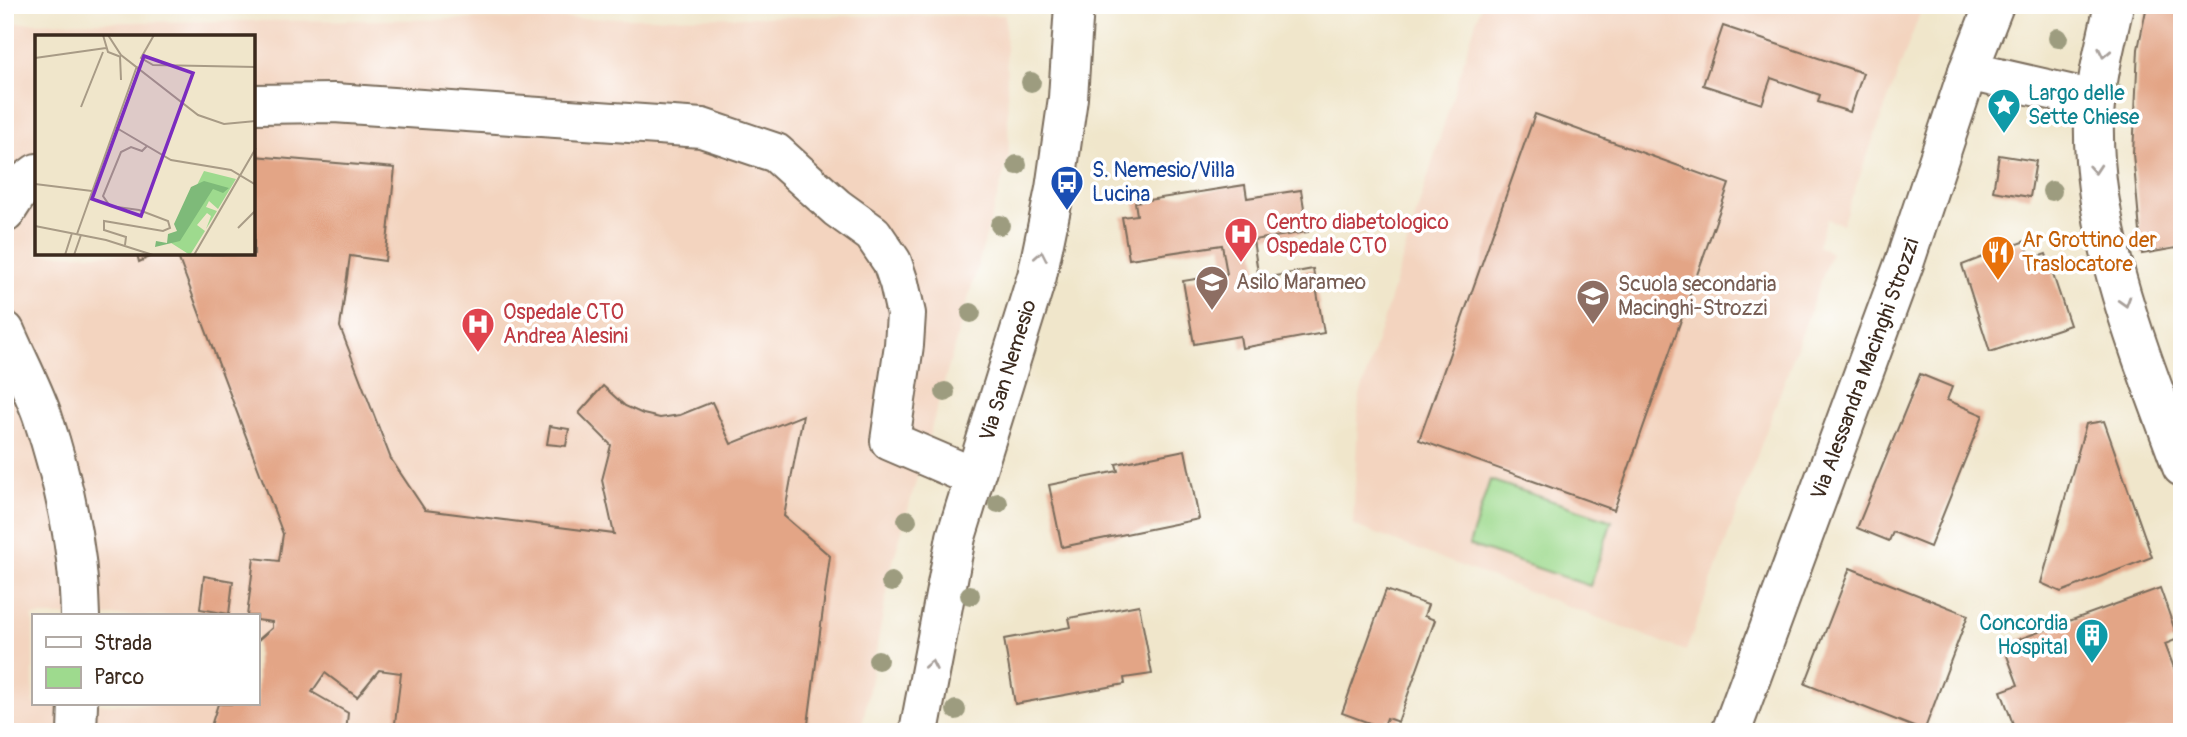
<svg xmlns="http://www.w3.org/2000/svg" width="2187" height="737" viewBox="0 0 2187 737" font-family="Pangolin,sans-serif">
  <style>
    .built { fill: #f3d4bf; fill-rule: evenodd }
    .green { fill: #9eda8e; stroke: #6c8256; stroke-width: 2 }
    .building { fill: #e3a586 }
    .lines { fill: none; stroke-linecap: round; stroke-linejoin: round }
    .minor-casing { stroke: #7a6c5b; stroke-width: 42 }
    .minor { stroke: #fff; stroke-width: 38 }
    .tree { fill: #9d9c7f }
    .oneway { stroke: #a79f9a }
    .labels { text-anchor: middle; stroke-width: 7; stroke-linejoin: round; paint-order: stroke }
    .culture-label { font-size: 21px; fill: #0d838f; stroke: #fff; text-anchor: start }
    .transit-label { font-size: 21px; fill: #164399; stroke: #fff; text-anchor: start }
    .health-label { font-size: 21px; fill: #be3a42; stroke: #fff; text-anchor: start }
    .food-label { font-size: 21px; fill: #c56008; stroke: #fff; text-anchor: start }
    .education-label { font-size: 21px; fill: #785e54; stroke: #fff; text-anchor: start }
    .street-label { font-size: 21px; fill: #3b2a1e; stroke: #fff }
    .inset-road { fill: none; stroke: #a89b86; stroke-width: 2 }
    .view { fill: #7b2cbf; fill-opacity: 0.15; stroke: #7b2cbf; stroke-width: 3.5 }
    .inset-edge { fill: none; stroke: #3b2a1e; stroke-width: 3.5 }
  </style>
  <rect width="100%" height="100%" fill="#fff"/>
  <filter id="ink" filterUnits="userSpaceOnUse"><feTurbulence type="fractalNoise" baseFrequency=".0143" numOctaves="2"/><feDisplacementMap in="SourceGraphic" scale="14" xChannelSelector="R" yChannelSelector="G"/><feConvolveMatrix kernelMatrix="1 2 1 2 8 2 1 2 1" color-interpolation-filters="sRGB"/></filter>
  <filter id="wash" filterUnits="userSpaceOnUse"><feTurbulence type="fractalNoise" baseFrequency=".00686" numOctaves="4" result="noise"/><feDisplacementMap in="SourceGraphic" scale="28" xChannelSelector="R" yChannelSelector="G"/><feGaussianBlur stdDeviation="1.57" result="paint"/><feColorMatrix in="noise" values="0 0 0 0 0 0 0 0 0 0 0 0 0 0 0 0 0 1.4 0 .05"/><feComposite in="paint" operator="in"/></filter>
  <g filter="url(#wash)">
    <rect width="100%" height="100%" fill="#f0e6cb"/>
    <g class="built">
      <polygon points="1481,5 1923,5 1842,224 1827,219 1822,232 1818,246 1831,253 1686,651 1353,525 1359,399"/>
      <path d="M 1005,15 L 1009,156 L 892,565 L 861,732 L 5,732 L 5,23 ZM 37,37 L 254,37 L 254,254 L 37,254 ZM 33,616 L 257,616 L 257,704 L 33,704 Z"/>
    </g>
    <polygon class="green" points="1490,480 1612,521 1590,586 1469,545"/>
    <g id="blocks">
      <g class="building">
        <polygon points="2147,5 2182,5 2182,247 2142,254 2133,154 2138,49"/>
        <polygon points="1723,26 1863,73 1850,112 1818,102 1820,95 1771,78 1762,104 1703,85"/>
        <polygon points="1535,114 1729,184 1614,510 1419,440"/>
        <polygon points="1999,155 2036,161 2030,197 1993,191"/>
        <polygon points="254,156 395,168 385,261 350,256 340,327 391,459 425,510 614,534 602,480 611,445 579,413 603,386 625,406 643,414 660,418 680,415 712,402 731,444 803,415 784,516 830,556 807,732 394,732 401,673 379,670 357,697 325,673 312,692 348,713 346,732 209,732 218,704 257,704 257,641 272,628 272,622 257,620 257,616 247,616 254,558 279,561 283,534 177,254 254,254"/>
        <polygon points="1245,185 1247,198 1301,190 1308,232 1253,240 1259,279 1313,269 1324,333 1242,348 1240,336 1194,344 1183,281 1227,274 1222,245 1129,259 1122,217 1137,215 1135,202"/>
        <polygon points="2025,241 2031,259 2046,254 2070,325 1990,352 1962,265"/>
        <polygon points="137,254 156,254 139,262"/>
        <polygon points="1920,374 1952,387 1947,400 1983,415 1930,547 1893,532 1889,541 1857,528"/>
        <polygon points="2104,421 2152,557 2061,592 2041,583 2086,424"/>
        <polygon points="550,426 569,429 566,446 547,444"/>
        <polygon points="1185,450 1199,519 1062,547 1049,485 1118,471 1116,464"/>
        <polygon points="1850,568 1968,615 1924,731 1805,684"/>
        <polygon points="204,576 233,581 229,614 200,609"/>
        <polygon points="2160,588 2178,639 2165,644 2182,689 2182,732 2016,732 2001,691 2018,685 2003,645"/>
        <polygon points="1386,590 1428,605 1424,616 1435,620 1398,722 1387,718 1383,728 1342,713"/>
        <polygon points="1139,605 1152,674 1124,678 1125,684 1015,704 1004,639 1071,627 1069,618"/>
      </g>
    </g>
  </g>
  <g filter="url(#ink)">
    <use href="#blocks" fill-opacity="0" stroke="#7a6c5b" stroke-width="2"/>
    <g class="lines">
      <defs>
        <g id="minor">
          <path d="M 2114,5 C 2106,43 2095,82 2094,121 C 2091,237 2143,360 2182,467"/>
          <polyline points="1968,71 2095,100"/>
          <polyline points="254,104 334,103 702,128 776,153 837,208 873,234 892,262 899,283 906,314 904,345 890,441 974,477"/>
          <polyline points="5,213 25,182 37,173"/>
          <path d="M 5,331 C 17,359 32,387 42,415 C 63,478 79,550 80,616"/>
          <polyline points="77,732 78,704"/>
          <path id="s1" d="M 919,732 L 956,537 L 1037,276 L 1055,189 L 1068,98 L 1074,5"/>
          <path id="s2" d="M 1731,732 L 1905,261 L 1968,71 L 1994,5"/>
        </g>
      </defs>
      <use href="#minor" class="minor-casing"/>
      <use href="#minor" class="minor"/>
    </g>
    <g class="tree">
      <circle cx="2058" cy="38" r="10"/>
      <circle cx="1031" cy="82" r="10"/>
      <circle cx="2116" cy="94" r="10"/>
      <circle cx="1017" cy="165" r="10"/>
      <circle cx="2052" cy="191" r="10"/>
      <circle cx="1000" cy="225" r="10"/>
      <circle cx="971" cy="313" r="10"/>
      <circle cx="945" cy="392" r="10"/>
      <circle cx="998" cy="503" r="10"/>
      <circle cx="907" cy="520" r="10"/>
      <circle cx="891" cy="582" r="10"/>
      <circle cx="970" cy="595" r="10"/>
      <circle cx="878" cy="660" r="10"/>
      <circle cx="956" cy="710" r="10"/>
    </g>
    <defs><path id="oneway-chevron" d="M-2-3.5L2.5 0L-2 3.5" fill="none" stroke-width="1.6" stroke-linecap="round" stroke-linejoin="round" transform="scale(1.75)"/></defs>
    <g class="oneway">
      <use href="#oneway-chevron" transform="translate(2104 53) rotate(102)"/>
      <use href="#oneway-chevron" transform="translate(2095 169) rotate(86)"/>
      <use href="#oneway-chevron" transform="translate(1041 256) rotate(-79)"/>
      <use href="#oneway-chevron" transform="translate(2125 302) rotate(73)"/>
      <use href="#oneway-chevron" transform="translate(931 665) rotate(-79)"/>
    </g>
  </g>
  <defs>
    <symbol id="sight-pin" viewBox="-11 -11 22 30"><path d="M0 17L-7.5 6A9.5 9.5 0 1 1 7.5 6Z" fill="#0f9aa8" stroke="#fff"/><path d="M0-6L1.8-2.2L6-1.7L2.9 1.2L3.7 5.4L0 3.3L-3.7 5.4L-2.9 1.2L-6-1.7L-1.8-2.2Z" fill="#fff"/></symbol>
    <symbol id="bus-pin" viewBox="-11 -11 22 30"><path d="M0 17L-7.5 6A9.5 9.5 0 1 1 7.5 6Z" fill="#1a4fb4" stroke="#fff"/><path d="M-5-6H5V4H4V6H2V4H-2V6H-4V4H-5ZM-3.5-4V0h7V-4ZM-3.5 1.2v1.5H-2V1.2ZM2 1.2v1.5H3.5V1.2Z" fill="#fff"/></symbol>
    <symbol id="hospital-pin" viewBox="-11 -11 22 30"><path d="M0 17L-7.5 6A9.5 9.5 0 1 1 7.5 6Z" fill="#e0444e" stroke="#fff"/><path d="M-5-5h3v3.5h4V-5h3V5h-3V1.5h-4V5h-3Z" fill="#fff"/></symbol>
    <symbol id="restaurant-pin" viewBox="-11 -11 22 30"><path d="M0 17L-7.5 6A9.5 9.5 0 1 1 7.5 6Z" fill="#e8710a" stroke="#fff"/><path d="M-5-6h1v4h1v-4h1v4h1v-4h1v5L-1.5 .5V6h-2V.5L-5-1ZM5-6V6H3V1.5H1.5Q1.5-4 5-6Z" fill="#fff"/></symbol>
    <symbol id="school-pin" viewBox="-11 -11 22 30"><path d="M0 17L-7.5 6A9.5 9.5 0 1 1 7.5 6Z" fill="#8d6e63" stroke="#fff"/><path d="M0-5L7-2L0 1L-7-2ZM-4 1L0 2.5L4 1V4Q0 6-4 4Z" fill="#fff"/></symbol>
    <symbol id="building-pin" viewBox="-11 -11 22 30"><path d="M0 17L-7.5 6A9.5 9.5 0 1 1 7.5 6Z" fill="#0f9aa8" stroke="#fff"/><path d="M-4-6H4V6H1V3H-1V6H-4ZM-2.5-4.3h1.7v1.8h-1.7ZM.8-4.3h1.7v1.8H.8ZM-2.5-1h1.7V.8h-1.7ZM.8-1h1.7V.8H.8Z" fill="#fff"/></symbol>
  </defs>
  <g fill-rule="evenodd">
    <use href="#sight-pin" x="1985" y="86" width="38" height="52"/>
    <use href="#bus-pin" x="1048" y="163" width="38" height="52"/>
    <use href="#hospital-pin" x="1222" y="215" width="38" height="52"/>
    <use href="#restaurant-pin" x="1979" y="233" width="38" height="52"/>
    <use href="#school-pin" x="1193" y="263" width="38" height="52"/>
    <use href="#school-pin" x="1574" y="277" width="38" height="52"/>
    <use href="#hospital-pin" x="459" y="305" width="38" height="52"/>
    <use href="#building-pin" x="2073" y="616" width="38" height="52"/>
  </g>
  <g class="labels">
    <g class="culture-label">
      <text x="2028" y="100">Largo delle<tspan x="2028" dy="24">Sette Chiese</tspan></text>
      <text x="2068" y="630" text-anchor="end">Concordia<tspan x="2068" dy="24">Hospital</tspan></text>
    </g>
    <g class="transit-label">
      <text x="1092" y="177">S. Nemesio/Villa<tspan x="1092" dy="24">Lucina</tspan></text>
    </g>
    <g class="health-label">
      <text x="1266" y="229">Centro diabetologico<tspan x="1266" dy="24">Ospedale CTO</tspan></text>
      <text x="503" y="319">Ospedale CTO<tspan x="503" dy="24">Andrea Alesini</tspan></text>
    </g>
    <g class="food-label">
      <text x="2022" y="247">Ar Grottino der<tspan x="2022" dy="24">Traslocatore</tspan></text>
    </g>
    <g class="education-label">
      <text x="1236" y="289">Asilo Marameo</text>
      <text x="1618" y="291">Scuola secondaria<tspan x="1618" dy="24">Macinghi-Strozzi</tspan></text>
    </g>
    <g class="street-label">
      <text dy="7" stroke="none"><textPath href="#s2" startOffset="387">Via Alessandra Macinghi Strozzi</textPath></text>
      <text dy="7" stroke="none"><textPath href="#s1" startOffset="373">Via San Nemesio</textPath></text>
    </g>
  </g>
  <g transform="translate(35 35)">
    <rect width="220" height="220" fill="#f0e6cb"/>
    <path d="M 169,136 L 201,144 L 183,174 L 174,166 L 171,172 L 182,176 L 171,194 L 176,181 L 172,178 L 162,190 L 170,196 L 155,220 L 133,206 L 153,185 L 158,158 Z" fill="#9eda8e"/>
    <path d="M 169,146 L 194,153 L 188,158 L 178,154 L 145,206 L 120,212 L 121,206 L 132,208 L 133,199 L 142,196 L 139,189 L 156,152 Z" fill="#7eba79"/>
    <path class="inset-road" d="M 68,0 L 73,17 L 86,22M 73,0 L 86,20 L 163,80 L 189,89 L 221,86M 119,0 L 106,23 L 118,30 L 221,32M 85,21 L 86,45M 0,23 L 71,13M 46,72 L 68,17M 80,92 L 136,125 L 196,135 L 221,150M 0,149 L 57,156M 0,191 L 71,205 L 118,220M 203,193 L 221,175M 42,199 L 102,31M 90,210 L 91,202 L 69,195 L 69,186 L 128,196 L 135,193 L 133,186 L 104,175 L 75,171 L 68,161 L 86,117 L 96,112 L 107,116 L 112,111M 30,220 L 37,198M 39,220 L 46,200M 159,220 L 221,113"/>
    <path class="view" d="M 109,21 L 158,38 L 106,181 L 57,164 Z"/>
    <rect width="220" height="220" class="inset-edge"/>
  </g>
  <rect width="2187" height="737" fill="none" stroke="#fff" stroke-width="28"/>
  <rect x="32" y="614" width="228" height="91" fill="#ffffff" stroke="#b1aaa5" stroke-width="2"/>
  <rect x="46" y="637" width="35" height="10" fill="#ffffff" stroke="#b1aaa5" stroke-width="2"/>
  <text x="94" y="650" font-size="21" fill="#3b2a1e">Strada</text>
  <rect x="46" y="667" width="35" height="21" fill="#9eda8e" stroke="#b1aaa5" stroke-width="2"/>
  <text x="94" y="684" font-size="21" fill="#3b2a1e">Parco</text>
</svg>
